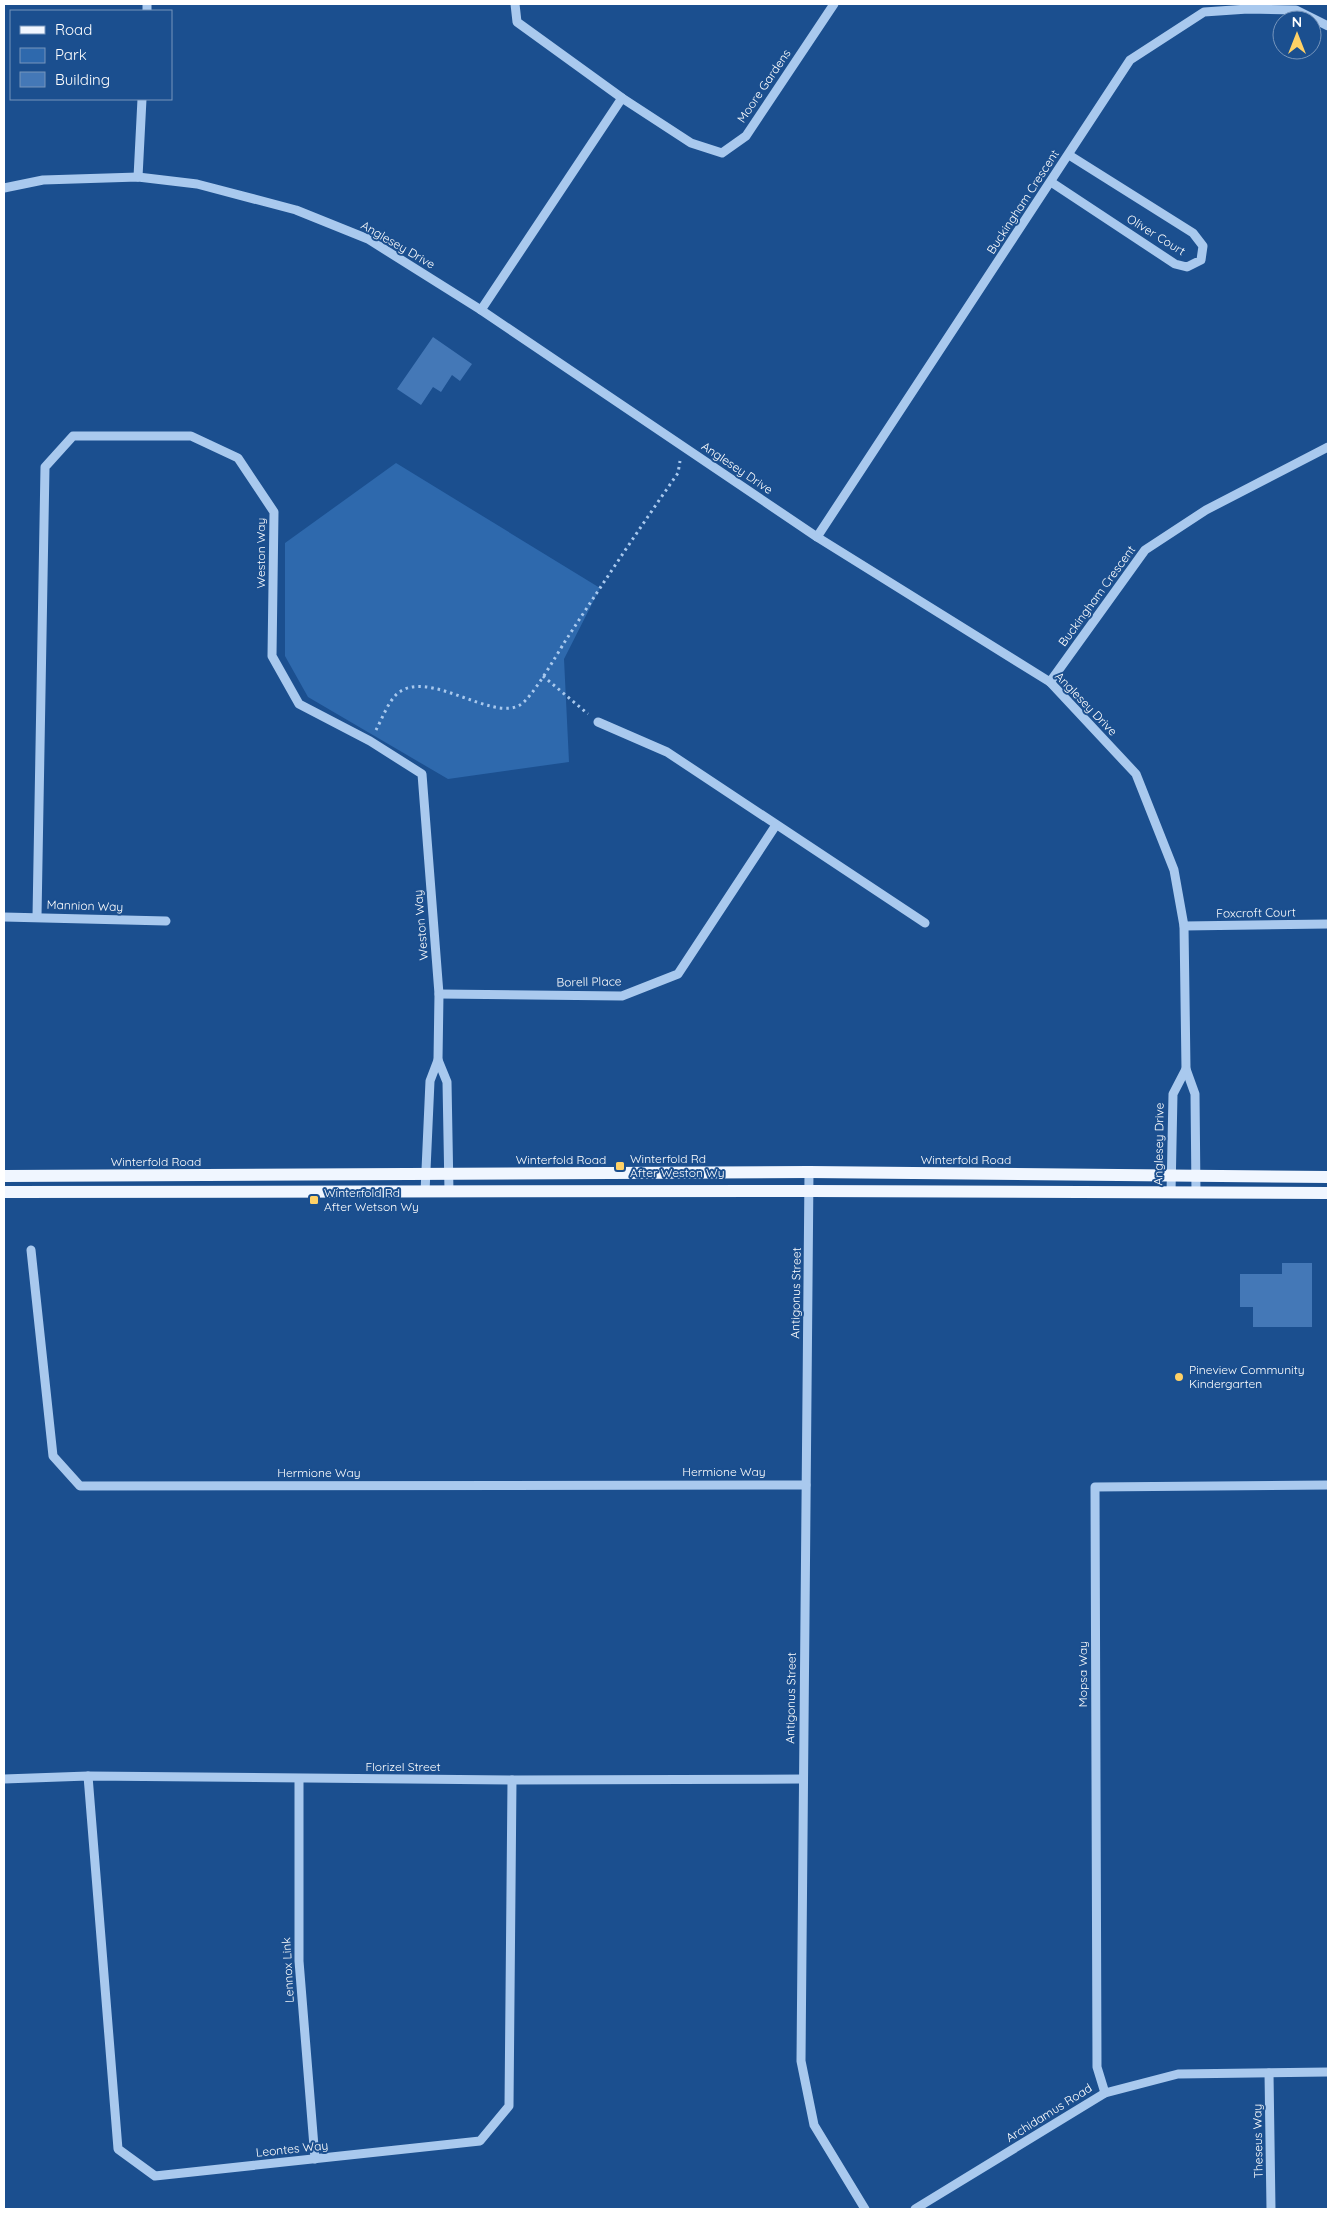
<svg xmlns="http://www.w3.org/2000/svg" width="1332" height="2213" viewBox="0 0 1332 2213" font-family="Quicksand,sans-serif">
  <style>
    .green { fill: #2e69ad }
    .building { fill: #4478b7 }
    .lines { fill: none; stroke-linecap: round; stroke-linejoin: round }
    .path { stroke: #a9c9ee; stroke-width: 3; stroke-dasharray: 2.5 4; stroke-linecap: butt }
    .minor { stroke: #a9c9ee; stroke-width: 9 }
    .major { stroke: #f0f6ff; stroke-width: 12 }
    .poi-dot { fill: #ffd166; stroke: #1b4f8f; stroke-width: 2 }
    .labels { text-anchor: middle; stroke-width: 4; stroke-linejoin: round; paint-order: stroke }
    .street-label { font-size: 12px; fill: #fff; stroke: #1b4f8f }
    .poi-label { font-size: 12px; fill: #fff; stroke: #1b4f8f; text-anchor: start }
  </style>
  <rect width="100%" height="100%" fill="#1b4f8f"/>
  <polygon class="green" points="396,463 600,588 564,659 569,762 448,779 308,697 285,656 285,543"/>
  <g class="building">
    <polygon points="433,337 472,364 460,381 452,375 441,392 433,387 421,405 397,389"/>
    <polygon points="1282,1263 1312,1263 1312,1327 1253,1327 1253,1307 1240,1307 1240,1274 1282,1274"/>
  </g>
  <g class="lines">
    <g class="path">
      <polyline points="543,676 588,714"/>
      <path d="M 376,730 C 382,719 388,702 397,694 C 427,667 491,722 520,705 C 532,698 556,656 564,643 C 601,586 639,529 678,473 L 680,461"/>
    </g>
    <g class="minor">
      <polyline points="515,4 517,22 622,98 691,143 722,153 746,136 834,4"/>
      <polyline points="147,11 147,4"/>
      <polyline points="138,177 142,99"/>
      <polyline points="1051,182 1175,264 1187,267 1201,260 1203,246 1193,233 1069,155"/>
      <polyline points="4,188 43,180 138,177 197,184 296,210 368,239 481,310 817,537 1050,682 1136,774 1174,870 1184,926 1186,1069 1195,1094 1196,1193"/>
      <polyline points="481,310 622,98"/>
      <polyline points="817,537 1130,60 1204,12 1248,9 1296,10 1328,26"/>
      <polyline points="1050,682 1145,550 1206,510 1328,447"/>
      <polyline points="598,722 667,752 925,923"/>
      <polyline points="4,917 166,921"/>
      <polyline points="37,917 45,467 73,436 191,436 238,458 274,512 272,656 299,704 370,741 422,774 439,994 438,1060 430,1081 425,1192"/>
      <polyline points="1184,926 1328,924"/>
      <polyline points="439,994 622,996 678,974 776,825"/>
      <polyline points="438,1060 447,1082 449,1192"/>
      <polyline points="809,1172 801,2061 814,2125 865,2209"/>
      <polyline points="1171,1193 1173,1094 1186,1069"/>
      <polyline points="31,1250 53,1456 80,1486 806,1485"/>
      <polyline points="88,1776 118,2149 155,2176 480,2141 509,2106 512,1780"/>
      <polyline points="4,1779 88,1776 512,1780 802,1779"/>
      <polyline points="299,1779 299,1961 315,2159"/>
      <polyline points="1269,2073 1271,2209"/>
      <polyline points="1105,2093 1097,2067 1095,1487 1328,1485"/>
      <polyline points="915,2209 1105,2093 1178,2074 1328,2072"/>
    </g>
    <g class="major">
      <polyline points="4,1176 809,1172 1328,1177"/>
      <polyline points="4,1192 810,1191 1328,1193"/>
    </g>
  </g>
  <g class="poi-dot">
    <rect x="615" y="1161" width="10" height="10" rx="2.5"/>
    <rect x="309" y="1195" width="10" height="10" rx="2.5"/>
    <circle cx="1179" cy="1377" r="5"/>
  </g>
  <g class="labels">
    <g class="street-label">
      <text transform="translate(764 86) rotate(-56)" y="4">Moore Gardens</text>
      <text transform="translate(1023 202) rotate(-57)" y="4">Buckingham Crescent</text>
      <text transform="translate(1156 235) rotate(32)" y="4">Oliver Court</text>
      <text transform="translate(398 245) rotate(30)" y="4">Anglesey Drive</text>
      <text transform="translate(737 468) rotate(34)" y="4">Anglesey Drive</text>
      <text transform="translate(261 553) rotate(-90)" y="4">Weston Way</text>
      <text transform="translate(1097 596) rotate(-54)" y="4">Buckingham Crescent</text>
      <text transform="translate(1086 704) rotate(46)" y="4">Anglesey Drive</text>
      <text transform="translate(85 906) rotate(2)" y="4">Mannion Way</text>
      <text transform="translate(1256 913) rotate(-1)" y="4">Foxcroft Court</text>
      <text transform="translate(421 925) rotate(-95)" y="4">Weston Way</text>
      <text transform="translate(589 982) rotate(-1)" y="4">Borell Place</text>
      <text transform="translate(1159 1144) rotate(-89)" y="4">Anglesey Drive</text>
      <text x="561" y="1164">Winterfold Road</text>
      <text x="966" y="1164">Winterfold Road</text>
      <text x="156" y="1166">Winterfold Road</text>
      <text transform="translate(796 1293) rotate(-89)" y="4">Antigonus Street</text>
      <text x="724" y="1476">Hermione Way</text>
      <text x="319" y="1477">Hermione Way</text>
      <text transform="translate(1083 1674) rotate(-90)" y="4">Mopsa Way</text>
      <text transform="translate(791 1698) rotate(-89)" y="4">Antigonus Street</text>
      <text x="403" y="1771">Florizel Street</text>
      <text transform="translate(288 1970) rotate(-93)" y="4">Lennox Link</text>
      <text transform="translate(1049 2113) rotate(-32)" y="4">Archidamus Road</text>
      <text transform="translate(1258 2141) rotate(-91)" y="4">Theseus Way</text>
      <text transform="translate(292 2149) rotate(-6)" y="4">Leontes Way</text>
    </g>
    <g class="poi-label">
      <text x="630" y="1163">Winterfold Rd<tspan x="630" dy="14">After Weston Wy</tspan></text>
      <text x="324" y="1197">Winterfold Rd<tspan x="324" dy="14">After Wetson Wy</tspan></text>
      <text x="1189" y="1374">Pineview Community<tspan x="1189" dy="14">Kindergarten</tspan></text>
    </g>
  </g>
  <rect width="1332" height="2213" fill="none" stroke="#ffffff" stroke-width="10"/>
  <rect x="10" y="10" width="162" height="90" fill="#1b4f8f" stroke="#7695bc"/>
  <rect x="20" y="26" width="25" height="8" fill="#f0f6ff" stroke="#7695bc"/>
  <text x="55" y="35" font-size="15" fill="#ffffff">Road</text>
  <rect x="20" y="48" width="25" height="15" fill="#2e69ad" stroke="#7695bc"/>
  <text x="55" y="60" font-size="15" fill="#ffffff">Park</text>
  <rect x="20" y="72" width="25" height="15" fill="#4478b7" stroke="#7695bc"/>
  <text x="55" y="85" font-size="15" fill="#ffffff">Building</text>
  <g transform="translate(1297 35)"><circle r="24" fill="#1b4f8f" stroke="#7695bc"/>
  <path d="M0-4L9 19L0 12L-9 19Z" fill="#ffd166"/>
  <text y="-8" font-size="14" font-weight="bold" text-anchor="middle" fill="#ffffff">N</text>
  </g>
</svg>
